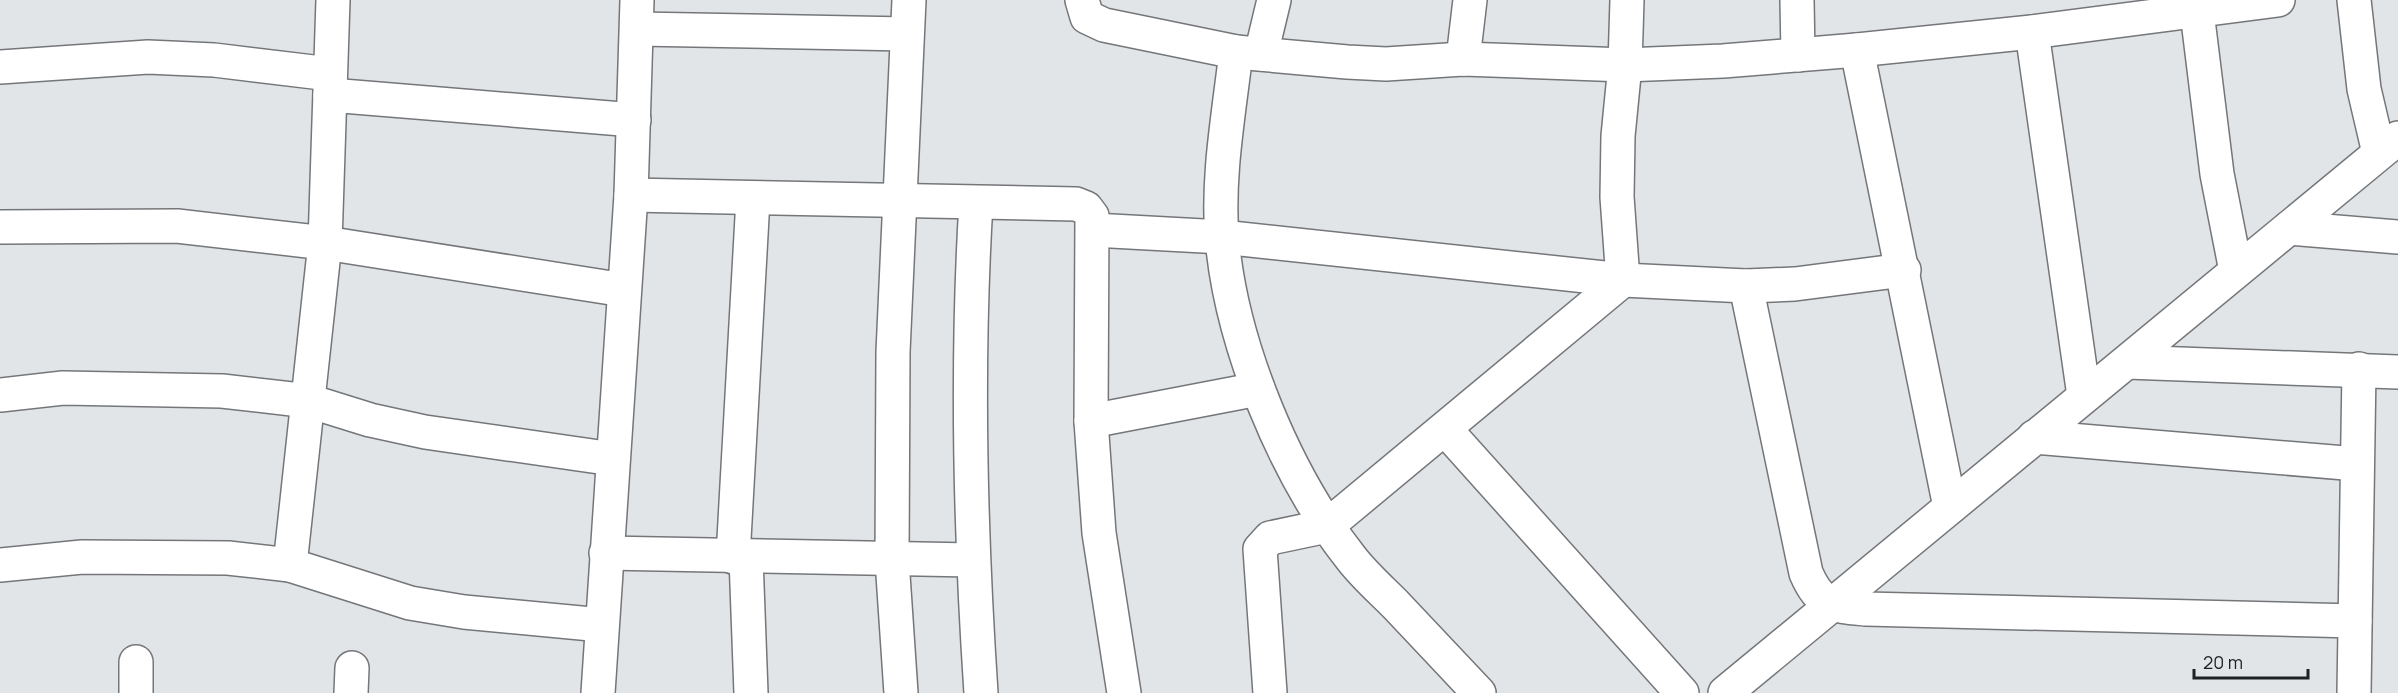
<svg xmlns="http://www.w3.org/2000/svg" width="2398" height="693" viewBox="0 0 2398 693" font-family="Manrope,sans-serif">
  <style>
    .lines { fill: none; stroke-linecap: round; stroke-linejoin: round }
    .minor-casing { stroke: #747679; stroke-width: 36 }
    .minor { stroke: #fff; stroke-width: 33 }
  </style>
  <rect width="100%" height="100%" fill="#e2e5e8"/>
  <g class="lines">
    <defs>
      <g id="minor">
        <polyline points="1082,0 1087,17 1104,25 1236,52 1347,62 1386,64 1463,59 1625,65 1723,61 1857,50 2032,32 2278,0"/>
        <polyline points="1797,0 1798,55"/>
        <polyline points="2354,0 2364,89 2379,153"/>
        <polyline points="2197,12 2217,174 2236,271"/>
        <polyline points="637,29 907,34"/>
        <polyline points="2032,32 2084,396"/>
        <polyline points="1857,50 1950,507"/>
        <path d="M 1236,52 C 1229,113 1217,176 1222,238 C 1231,344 1285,475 1351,558 C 1364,575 1380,589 1395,604 C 1423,634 1451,663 1479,693"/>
        <polyline points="1261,54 1274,0"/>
        <polyline points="1463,59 1470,0"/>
        <polyline points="0,67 148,57 214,60 330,74"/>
        <polyline points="330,95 634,120"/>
        <polyline points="631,195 1076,204 1086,208 1092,216 1091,421 1099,533 1124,693"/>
        <path d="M 976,203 C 966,367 970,529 981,693"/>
        <polyline points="0,227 177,226 325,243 624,290"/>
        <polyline points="2289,228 2398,237"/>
        <polyline points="1093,230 1222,237 1623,280 1746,286 1795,284 1904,270"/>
        <path d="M 1746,286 L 1806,573 C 1820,606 1833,606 1866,609 L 2355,621"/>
        <polyline points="2127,362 2398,372"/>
        <polyline points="0,395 63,388 222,391 309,401 370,420 425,432 613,459"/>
        <polyline points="1091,421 1258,389"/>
        <polyline points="1445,429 1682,693"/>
        <polyline points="2034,437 2357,464"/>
        <polyline points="606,553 972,560"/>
        <polyline points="733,557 753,199"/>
        <polyline points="746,558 751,693"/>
        <polyline points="0,565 82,557 228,558 290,565 410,603 464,612 602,625"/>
        <polyline points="290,565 325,243 333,0"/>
        <polyline points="136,662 136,693"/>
        <polyline points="351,693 352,668"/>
        <polyline points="598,693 631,195 637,0"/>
        <polyline points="901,693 892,560 893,352 909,0"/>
        <polyline points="1270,693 1260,549 1270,538 1327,526 1623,280 1617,197 1618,136 1625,65 1627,0"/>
        <polyline points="1725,693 2398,138"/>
        <polyline points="2354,693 2359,369"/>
      </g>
    </defs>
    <use href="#minor" class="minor-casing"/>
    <use href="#minor" class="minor"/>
  </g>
  <path d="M2194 669v9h114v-9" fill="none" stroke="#1f2021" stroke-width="3"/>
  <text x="2203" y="669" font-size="18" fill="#1f2021" stroke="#e2e5e8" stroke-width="4.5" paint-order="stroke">20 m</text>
</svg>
